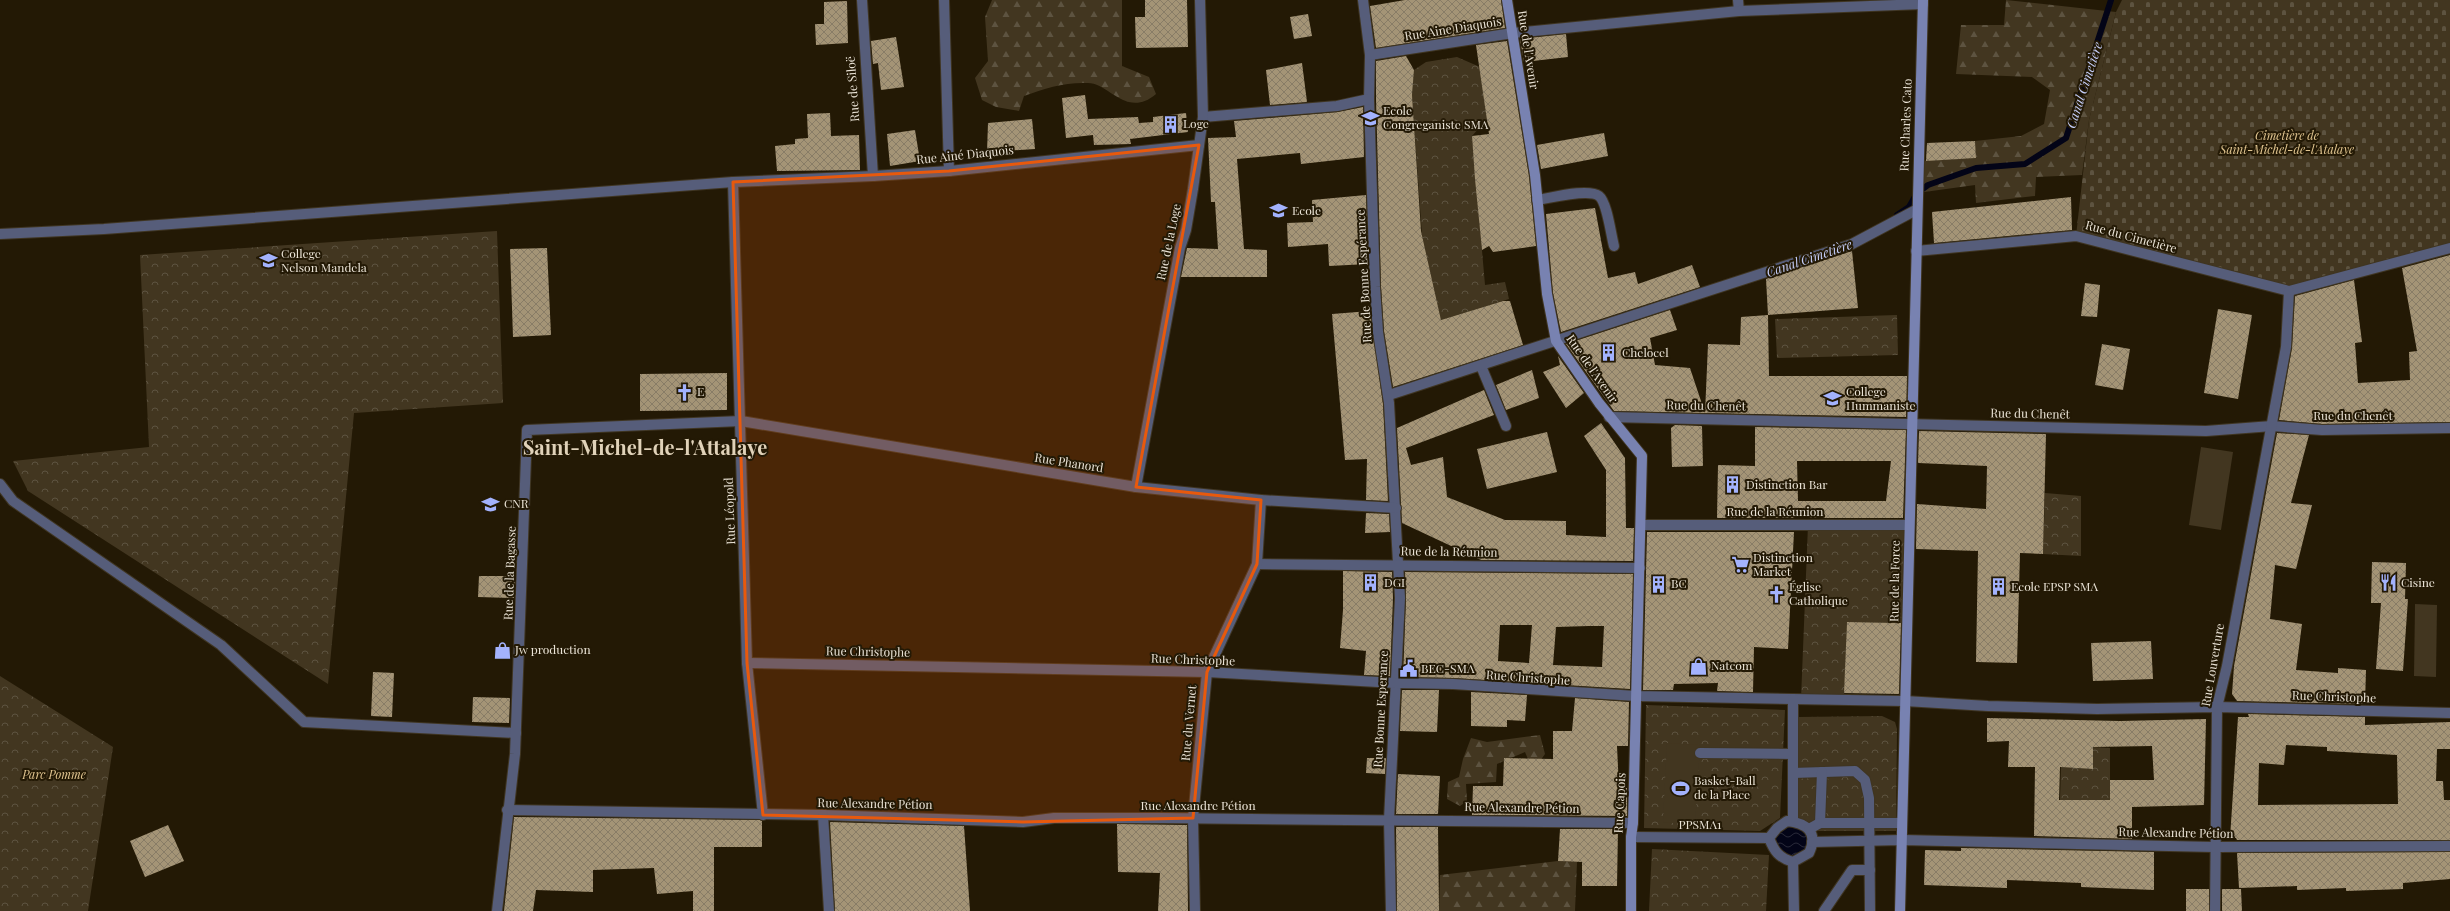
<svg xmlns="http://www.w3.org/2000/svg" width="2450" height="911" viewBox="0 0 2450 911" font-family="'Playfair Display',serif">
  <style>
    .forest { fill: url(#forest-firs) }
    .cemetery { fill: url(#cemetery-stones) }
    .park { fill: url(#park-crowns) }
    .pitch { fill: #423620 }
    .water { fill: url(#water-waves) }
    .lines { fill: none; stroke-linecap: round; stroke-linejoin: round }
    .stream { stroke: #030417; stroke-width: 6 }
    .building { fill: url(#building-cross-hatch); fill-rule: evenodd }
    .street-casing { stroke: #3f3522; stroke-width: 12 }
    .secondary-casing { stroke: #3f3522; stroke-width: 12 }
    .street { stroke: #565d7a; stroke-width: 10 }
    .secondary { stroke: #7882b1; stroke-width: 10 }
    .marked { fill: #e8590c; fill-opacity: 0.2; stroke: #e8590c; stroke-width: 3; stroke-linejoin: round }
    .labels { text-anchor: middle; stroke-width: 4; stroke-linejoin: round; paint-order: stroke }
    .street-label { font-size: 12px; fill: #eae3d6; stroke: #231905 }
    .poi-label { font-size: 12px; fill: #eae3d6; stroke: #231905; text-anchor: start }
    .park-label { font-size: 12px; font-style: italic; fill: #e1c590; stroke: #231905 }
    .water-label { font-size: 13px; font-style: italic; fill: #c5cef9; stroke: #231905 }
    .town-label { font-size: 20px; font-weight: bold; fill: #e0d2b9; stroke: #231905 }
  </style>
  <defs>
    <pattern id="forest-firs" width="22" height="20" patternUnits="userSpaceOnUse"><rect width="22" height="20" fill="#423620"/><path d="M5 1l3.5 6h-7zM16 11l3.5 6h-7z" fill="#5d5340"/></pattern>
    <pattern id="cemetery-stones" width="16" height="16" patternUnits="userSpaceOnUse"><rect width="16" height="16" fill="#423620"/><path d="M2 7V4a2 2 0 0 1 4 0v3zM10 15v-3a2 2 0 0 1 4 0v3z" fill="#5d5340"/></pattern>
    <pattern id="park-crowns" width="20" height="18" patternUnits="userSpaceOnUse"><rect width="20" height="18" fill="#423620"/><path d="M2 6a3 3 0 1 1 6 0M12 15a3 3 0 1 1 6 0" fill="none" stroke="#5d5340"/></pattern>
    <pattern id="water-waves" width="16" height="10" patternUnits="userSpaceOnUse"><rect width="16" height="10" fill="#030417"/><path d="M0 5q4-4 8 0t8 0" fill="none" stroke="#282838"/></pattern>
    <pattern id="building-cross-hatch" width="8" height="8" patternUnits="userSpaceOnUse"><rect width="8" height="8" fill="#a49476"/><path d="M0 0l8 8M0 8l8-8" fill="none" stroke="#887c66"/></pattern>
  </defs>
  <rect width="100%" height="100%" fill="#231905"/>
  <g class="forest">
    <path d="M 992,0 L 1122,0 L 1122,66 L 1149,77 L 1156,94 C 1127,119 1109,83 1088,83 C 1065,82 1045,88 1024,96 L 1019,111 L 996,107 L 982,100 L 975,78 L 988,61 L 985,17 Z"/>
    <polygon points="2006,0 2116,12 2089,120 2082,175 2036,177 2035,196 1976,203 1975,185 1917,193 1918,161 1976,158 1975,141 2021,136 2044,124 2050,90 2032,77 1956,74 1961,25 2004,25"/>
    <polygon points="1540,735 1545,754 1533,771 1525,752 1497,764 1496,782 1466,784 1467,801 1460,806 1447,799 1448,782 1459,777 1463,759 1471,738 1487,742"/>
    <polygon points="1558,861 1577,862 1575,911 1439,911 1440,875"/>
  </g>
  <polygon class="cemetery" points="2122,0 2450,0 2450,248 2289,291 2076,236 2089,120 2116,12"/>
  <g class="park">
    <polygon points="1457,57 1480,67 1487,119 1472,136 1485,285 1505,282 1509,299 1441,320 1422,235 1412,95 1414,70 1426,62"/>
    <polygon points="497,231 503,403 354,413 328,684 28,491 13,461 149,447 140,255"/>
    <polygon points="1897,315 1898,355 1777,358 1775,319"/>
    <polygon points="2045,493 2081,496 2081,556 2043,554"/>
    <polygon points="1808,525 1909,525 1907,623 1847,622 1844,700 1801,699"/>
    <polygon points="0,676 113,747 88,911 0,911"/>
    <polygon points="1646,705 1785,710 1780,818 1760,831 1644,828"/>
    <polygon points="1882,716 1895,722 1897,729 1896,831 1814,831 1798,819 1799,717"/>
    <polygon points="2093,747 2110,748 2110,800 2060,800 2061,767 2093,769"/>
    <polygon points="1652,849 1769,855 1766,911 1649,911"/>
  </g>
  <g class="pitch">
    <polygon points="2201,447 2233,452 2221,530 2189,525"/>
    <polygon points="2415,604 2437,605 2436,677 2414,676"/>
    <polygon points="1667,743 1700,745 1695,825 1663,822"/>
  </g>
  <polygon class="water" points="1800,824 1812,842 1803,859 1777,857 1773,834 1782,825"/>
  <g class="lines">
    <polyline class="stream" points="1897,215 1909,207 1917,193 1928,185 1976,168 2025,164 2066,138 2111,0"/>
  </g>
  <g class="building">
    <polygon points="1145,0 1187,0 1188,47 1136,48 1135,17 1145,17"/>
    <polygon points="1405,0 1501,0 1505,28 1376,48 1370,6"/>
    <polygon points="847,1 848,43 816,45 815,24 824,24 824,2"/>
    <polygon points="1308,14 1312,36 1294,39 1290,17"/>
    <polygon points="1566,34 1568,57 1524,62 1520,39"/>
    <polygon points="896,37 904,87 881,90 878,63 873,64 871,41"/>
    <polygon points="1507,41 1529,176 1536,246 1493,252 1489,246 1482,250 1475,179 1472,136 1489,134 1476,45"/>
    <polygon points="1406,56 1414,70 1412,95 1421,231 1441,320 1503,301 1510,301 1523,345 1393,387 1384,331 1381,287 1376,99 1376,61"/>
    <polygon points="1302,63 1307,102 1270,105 1266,70"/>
    <polygon points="1085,95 1088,119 1138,117 1139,123 1153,122 1153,117 1186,113 1188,132 1130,139 1131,144 1094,145 1093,135 1066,138 1062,98"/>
    <polygon points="1363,107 1364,157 1301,164 1300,153 1237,159 1244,249 1267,250 1267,277 1181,277 1187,248 1218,249 1215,202 1211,202 1208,138 1236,137 1234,121 1338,112"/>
    <polygon points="830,113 831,136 859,135 860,170 777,171 775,146 795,144 795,139 808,138 807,114"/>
    <polygon points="1032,119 1035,149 987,152 988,123"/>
    <polygon points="915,130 920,161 890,166 887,134"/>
    <polygon points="1604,133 1608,156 1541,169 1537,145"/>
    <polygon points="1975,141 1976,158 1926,161 1927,143"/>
    <polygon points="1366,195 1368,264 1329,266 1328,244 1288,247 1287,223 1313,222 1312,200"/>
    <polygon points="2071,197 2072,230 1934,243 1932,212"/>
    <polygon points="1595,208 1608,278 1635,272 1638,284 1692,265 1700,287 1561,332 1553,293 1546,214"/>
    <polygon points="547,248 551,335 513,337 510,249"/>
    <polygon points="1852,251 1858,308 1768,315 1766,279"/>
    <polygon points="2450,255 2450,422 2322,424 2279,420 2292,348 2295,296 2354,280 2362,342 2355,343 2358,383 2410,380 2409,352 2417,351 2402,268"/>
    <polygon points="2085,283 2100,285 2097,317 2081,316"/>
    <polygon points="2218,309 2252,315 2238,399 2204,393"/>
    <polygon points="1670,310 1677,330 1650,338 1655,365 1690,368 1705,413 1614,411 1566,344"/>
    <polygon points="1370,311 1383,404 1388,501 1366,500 1367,459 1345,460 1332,314"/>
    <polygon points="1768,315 1769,376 1907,376 1906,417 1705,413 1708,344 1740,345 1741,317"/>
    <polygon points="2102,344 2130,349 2123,390 2095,385"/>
    <polygon points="1558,356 1584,393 1566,408 1543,372 1560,365"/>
    <polygon points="1532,370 1539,398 1506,410 1496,385"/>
    <polygon points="727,373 727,410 640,411 640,374"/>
    <polygon points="1484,390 1494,415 1406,448 1411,465 1443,457 1447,497 1505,520 1566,521 1566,535 1606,537 1606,470 1584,436 1601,423 1625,458 1626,528 1634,528 1633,561 1481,560 1402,523 1397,428"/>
    <polygon points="1675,425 1702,426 1703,466 1672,467 1671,428"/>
    <path d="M 1755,427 L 1906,430 L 1903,518 L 1717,518 L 1718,465 L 1755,466 ZM 1797,461 L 1891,461 L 1886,501 L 1798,501 Z"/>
    <polygon points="1919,431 2046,434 2043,554 2020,553 2017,663 1976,662 1978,551 1916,549 1917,504 1986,509 1987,466 1918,463"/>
    <polygon points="1547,432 1557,472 1487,489 1477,449"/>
    <polygon points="2277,433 2309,435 2291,503 2312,505 2296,569 2275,565 2270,619 2302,624 2296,670 2338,673 2338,668 2366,670 2365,704 2237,701 2232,694 2234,666"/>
    <polygon points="1366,513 1389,514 1390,532 1365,533"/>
    <polygon points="1647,532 1794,532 1788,649 1754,647 1753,692 1717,691 1718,683 1674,684 1673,690 1643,690"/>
    <polygon points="2372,562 2406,563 2405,599 2408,599 2403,671 2376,669 2381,603 2371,603"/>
    <polygon points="1343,571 1392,572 1393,598 1390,676 1364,675 1366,651 1340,648 1343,610"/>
    <path d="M 1405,572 L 1633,574 L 1630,689 L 1453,678 L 1403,677 L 1406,598 ZM 1500,625 L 1532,625 L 1529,663 L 1498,661 ZM 1589,626 L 1604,626 L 1602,667 L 1553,665 L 1556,627 Z"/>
    <polygon points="479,576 515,576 514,598 478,597"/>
    <polygon points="1847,622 1901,623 1899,694 1844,693"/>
    <polygon points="2151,641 2153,679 2093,681 2091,643"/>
    <polygon points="373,672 394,673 392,717 371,716"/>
    <polygon points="1402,690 1439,690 1437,732 1400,731"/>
    <polygon points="1471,692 1527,695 1525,721 1507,720 1507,727 1471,726"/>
    <polygon points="473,697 510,698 509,723 472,722"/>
    <polygon points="1575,698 1629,702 1628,746 1617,746 1619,788 1627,788 1627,816 1472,815 1473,786 1503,786 1504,758 1553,759 1553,731 1572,731"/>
    <path d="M 2248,714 L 2365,717 L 2365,725 L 2450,722 L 2450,749 L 2437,749 L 2436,781 L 2443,781 L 2444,800 L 2450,800 L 2450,840 L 2237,840 L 2236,838 L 2230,838 L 2238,717 L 2249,717 ZM 2286,745 L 2327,747 L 2327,751 L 2397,755 L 2398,804 L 2258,805 L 2259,763 L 2284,765 Z"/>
    <path d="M 1987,718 L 2120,721 L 2206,719 L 2204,805 L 2132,807 L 2132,839 L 2034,836 L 2035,767 L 2008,767 L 2009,741 L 1987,742 ZM 2152,746 L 2154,780 L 2110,780 L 2110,800 L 2059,800 L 2060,767 L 2093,769 L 2093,747 Z"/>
    <polygon points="1367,758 1386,758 1385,774 1366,773"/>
    <polygon points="1398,774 1440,776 1438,814 1396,814"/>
    <polygon points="514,817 760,820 762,821 762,847 714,847 714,911 693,911 693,891 657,894 654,868 593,870 593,892 536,890 533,911 504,911"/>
    <polygon points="830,822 964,826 970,911 835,911"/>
    <polygon points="1117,824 1187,825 1188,911 1158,911 1160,873 1118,872"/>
    <polygon points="168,825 184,861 145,877 130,841"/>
    <polygon points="1396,827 1438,827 1439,911 1397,911"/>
    <polygon points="1560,829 1618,829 1617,886 1582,886 1582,862 1558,861"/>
    <polygon points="1961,848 2154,852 2154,890 2081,887 2081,883 2007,880 2007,888 1924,885 1925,850 1961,851"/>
    <polygon points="2450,852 2450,879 2403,883 2403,889 2346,891 2346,888 2297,890 2297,886 2239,888 2237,853"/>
    <rect x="2186" y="889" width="23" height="22"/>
    <polygon points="2222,889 2241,889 2242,911 2222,911"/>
  </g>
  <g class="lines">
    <defs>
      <g id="street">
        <polyline points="862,0 873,176"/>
        <polyline points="944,0 949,171"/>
        <polyline points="1363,0 1370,55 1369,99 1375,287 1378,332 1389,403 1400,598 1389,820 1391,911"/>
        <polyline points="1738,0 1739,11"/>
        <polyline points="1370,55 1513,33 1739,11 1923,4"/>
        <polyline points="1203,117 1337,106 1369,99"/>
        <polyline points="733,182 747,663 763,815"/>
        <path d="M 1537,200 C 1551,198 1588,188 1599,196 C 1607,202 1611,235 1614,246"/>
        <polyline points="0,234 104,229 733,182 873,176 949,171 1199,145"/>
        <polyline points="1916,251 2076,236 2289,291 2450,248"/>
        <polyline points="1481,366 1506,426"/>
        <polyline points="1389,395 1852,244 1916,210"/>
        <polyline points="1609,417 2206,431 2272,426 2322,430 2450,428"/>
        <polyline points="0,484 13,501 221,645 304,722 516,733"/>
        <polyline points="1136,487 1180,248 1186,230 1193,189 1203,117 1200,0"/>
        <polyline points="1641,525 1909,525"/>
        <polyline points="1257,564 1640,568"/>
        <polyline points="747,663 1207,672 1395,683 1453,684 1636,696 1905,701 1988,706 2097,709 2217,707 2450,713"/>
        <polyline points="1700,753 1793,754"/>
        <polyline points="1793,773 1855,771 1865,780 1869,798 1870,911"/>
        <polyline points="507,810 823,815 1023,822 1054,818 1162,818 1633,823"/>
        <polyline points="823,815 829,911"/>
        <path d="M 1787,821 C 1806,823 1819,832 1809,853 L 1793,862 C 1779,858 1774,851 1769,838 L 1777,828 Z"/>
        <polyline points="1793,821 1793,699"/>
        <polyline points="1820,823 1822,772"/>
        <polyline points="1809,829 1820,823 1902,823"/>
        <polyline points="1631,837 1769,838"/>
        <polyline points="1812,842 1902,840 2214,847 2450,846"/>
        <polyline points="1793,862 1794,911"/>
        <polyline points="497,911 515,754 527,430 741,421 1136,487 1261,500 1396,508"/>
        <polyline points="1195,911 1193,818 1207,672 1257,564 1261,500"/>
        <polyline points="1824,911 1852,870 1870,870"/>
        <polyline points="2215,911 2217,707 2227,666 2286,347 2289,291"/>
      </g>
      <g id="secondary">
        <polyline points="1507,0 1535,175 1547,294 1556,341 1599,403 1642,456 1633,823 1631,837 1631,911"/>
        <polyline points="1900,911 1923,0"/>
      </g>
    </defs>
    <use href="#street" class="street-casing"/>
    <use href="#secondary" class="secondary-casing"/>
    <use href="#street" class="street"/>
    <use href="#secondary" class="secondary"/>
  </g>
  <path class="marked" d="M 1199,145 L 1136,487 L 1261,500 L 1257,564 L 1207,672 L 1193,818 L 1023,822 L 763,815 L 747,663 L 733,182 L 949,171 Z"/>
  <defs>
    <symbol id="school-bare" viewBox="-9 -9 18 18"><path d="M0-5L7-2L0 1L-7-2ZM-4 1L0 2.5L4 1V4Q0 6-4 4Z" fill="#a3b2fd" stroke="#231905" stroke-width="2.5" paint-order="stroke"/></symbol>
    <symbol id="building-bare" viewBox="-9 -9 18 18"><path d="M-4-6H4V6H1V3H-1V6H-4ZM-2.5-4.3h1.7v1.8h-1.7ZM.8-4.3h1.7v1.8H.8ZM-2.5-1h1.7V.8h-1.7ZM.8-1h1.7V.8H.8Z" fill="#a3b2fd" stroke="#231905" stroke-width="2.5" paint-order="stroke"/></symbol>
    <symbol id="church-bare" viewBox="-9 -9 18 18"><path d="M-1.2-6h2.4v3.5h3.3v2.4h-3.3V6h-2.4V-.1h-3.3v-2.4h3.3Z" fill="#a3b2fd" stroke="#231905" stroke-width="2.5" paint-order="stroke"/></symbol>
    <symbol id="supermarket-bare" viewBox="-9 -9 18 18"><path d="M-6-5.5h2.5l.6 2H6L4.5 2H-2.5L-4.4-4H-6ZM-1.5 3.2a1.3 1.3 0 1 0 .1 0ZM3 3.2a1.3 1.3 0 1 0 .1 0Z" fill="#a3b2fd" stroke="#231905" stroke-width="2.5" paint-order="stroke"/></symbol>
    <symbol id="restaurant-bare" viewBox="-9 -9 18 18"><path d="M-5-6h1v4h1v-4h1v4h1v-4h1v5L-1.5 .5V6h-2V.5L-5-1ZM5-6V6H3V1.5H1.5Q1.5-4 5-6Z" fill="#a3b2fd" stroke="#231905" stroke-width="2.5" paint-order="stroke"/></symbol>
    <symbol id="shop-bare" viewBox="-9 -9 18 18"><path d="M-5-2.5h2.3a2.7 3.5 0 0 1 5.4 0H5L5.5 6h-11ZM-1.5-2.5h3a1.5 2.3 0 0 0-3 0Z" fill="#a3b2fd" stroke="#231905" stroke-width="2.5" paint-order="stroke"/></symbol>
    <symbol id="civic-bare" viewBox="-9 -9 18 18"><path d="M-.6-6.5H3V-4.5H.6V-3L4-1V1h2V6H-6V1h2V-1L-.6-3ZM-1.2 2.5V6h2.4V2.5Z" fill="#a3b2fd" stroke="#231905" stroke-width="2.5" paint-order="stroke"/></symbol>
    <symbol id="stadium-bare" viewBox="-9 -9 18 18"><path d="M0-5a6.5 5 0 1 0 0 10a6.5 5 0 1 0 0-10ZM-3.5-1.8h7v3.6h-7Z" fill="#a3b2fd" stroke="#231905" stroke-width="2.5" paint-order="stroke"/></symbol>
  </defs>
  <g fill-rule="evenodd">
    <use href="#school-bare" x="1358" y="106" width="25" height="25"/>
    <use href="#building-bare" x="1158" y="112" width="25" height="25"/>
    <use href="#school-bare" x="1266" y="198" width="25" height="25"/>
    <use href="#school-bare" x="256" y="248" width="25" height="25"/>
    <use href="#building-bare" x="1596" y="340" width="25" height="25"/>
    <use href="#church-bare" x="672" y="380" width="25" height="25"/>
    <use href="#school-bare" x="1820" y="386" width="25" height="25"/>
    <use href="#building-bare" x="1720" y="472" width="25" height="25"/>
    <use href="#school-bare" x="478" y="492" width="25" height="25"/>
    <use href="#supermarket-bare" x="1728" y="552" width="25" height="25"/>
    <use href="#building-bare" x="1358" y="570" width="25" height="25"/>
    <use href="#restaurant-bare" x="2376" y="570" width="25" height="25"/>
    <use href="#building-bare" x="1646" y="572" width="25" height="25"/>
    <use href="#building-bare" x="1986" y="574" width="25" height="25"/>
    <use href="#church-bare" x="1764" y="582" width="25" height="25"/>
    <use href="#shop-bare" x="490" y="638" width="25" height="25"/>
    <use href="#shop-bare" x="1686" y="654" width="25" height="25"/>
    <use href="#civic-bare" x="1396" y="656" width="25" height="25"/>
    <use href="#stadium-bare" x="1668" y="776" width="25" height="25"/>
  </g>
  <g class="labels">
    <g class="street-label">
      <text transform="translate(1453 29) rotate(-9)" y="4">Rue Aine Diaquois</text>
      <text transform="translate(1528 50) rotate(81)" y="4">Rue de l'Avenir</text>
      <text transform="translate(853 89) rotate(-94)" y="4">Rue de Siloë</text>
      <text transform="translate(1906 125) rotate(-88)" y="4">Rue Charles Cato</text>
      <text transform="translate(965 155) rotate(-6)" y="4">Rue Ainé Diaquois</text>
      <text transform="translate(2131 237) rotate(15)" y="4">Rue du Cimetière</text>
      <text transform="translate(1169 242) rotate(-78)" y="4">Rue de la Loge</text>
      <text transform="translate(1364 276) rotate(-93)" y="4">Rue de Bonne Espérance</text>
      <text transform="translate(1592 369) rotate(55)" y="4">Rue de l'Avenir</text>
      <text transform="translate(1706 406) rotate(1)" y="4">Rue du Chenêt</text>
      <text transform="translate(2030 414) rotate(1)" y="4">Rue du Chenêt</text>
      <text x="2353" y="420">Rue du Chenêt</text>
      <text transform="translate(1069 463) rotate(9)" y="4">Rue Phanord</text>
      <text transform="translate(730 511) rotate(-92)" y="4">Rue Léopold</text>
      <text x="1775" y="516">Rue de la Réunion</text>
      <text transform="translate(1449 552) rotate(1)" y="4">Rue de la Réunion</text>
      <text transform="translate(510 573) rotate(-88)" y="4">Rue de la Bagasse</text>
      <text transform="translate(1895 581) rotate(-89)" y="4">Rue de la Force</text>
      <text transform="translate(868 652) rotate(1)" y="4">Rue Christophe</text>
      <text transform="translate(1193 660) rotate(2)" y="4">Rue Christophe</text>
      <text transform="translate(2213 665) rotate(-80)" y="4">Rue Louverture</text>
      <text transform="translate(1528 678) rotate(4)" y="4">Rue Christophe</text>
      <text transform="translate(2334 697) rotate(2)" y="4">Rue Christophe</text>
      <text transform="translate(1381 709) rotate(-87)" y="4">Rue Bonne Esperance</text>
      <text transform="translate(1189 723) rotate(-85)" y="4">Rue du Vernet</text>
      <text transform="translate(1620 803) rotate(-87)" y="4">Rue Capois</text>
      <text transform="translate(875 804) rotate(1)" y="4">Rue Alexandre Pétion</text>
      <text x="1198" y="810">Rue Alexandre Pétion</text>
      <text transform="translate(1522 808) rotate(1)" y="4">Rue Alexandre Pétion</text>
      <text x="1700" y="829">PPSMA1</text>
      <text transform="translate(2176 833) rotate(1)" y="4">Rue Alexandre Pétion</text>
    </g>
    <g class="poi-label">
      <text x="1383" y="115">Ecole<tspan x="1383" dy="14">Congreganiste SMA</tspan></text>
      <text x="1183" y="128">Loge</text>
      <text x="1292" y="215">Ecole</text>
      <text x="281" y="258">College<tspan x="281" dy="14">Nelson Mandela</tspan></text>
      <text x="1622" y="357">Chelocel</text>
      <text x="697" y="396">E</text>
      <text x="1846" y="396">College<tspan x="1846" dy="14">Hummaniste</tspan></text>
      <text x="1746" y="489">Distinction Bar</text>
      <text x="504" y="508">CNR</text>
      <text x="1753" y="562">Distinction<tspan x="1753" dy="14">Market</tspan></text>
      <text x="1384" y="587">DGI</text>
      <text x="2401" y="587">Cisine</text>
      <text x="1671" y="588">BC</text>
      <text x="1789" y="591">Église<tspan x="1789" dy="14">Catholique</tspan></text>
      <text x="2011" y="591">Ecole EPSP SMA</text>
      <text x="515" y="654">Jw production</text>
      <text x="1711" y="670">Natcom</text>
      <text x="1421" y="673">BEC-SMA</text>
      <text x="1694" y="785">Basket-Ball<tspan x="1694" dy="14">de la Place</tspan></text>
    </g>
    <g class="park-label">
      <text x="2287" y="140">Cimetière de<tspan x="2287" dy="14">Saint-Michel-de-l'Atalaye</tspan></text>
      <text x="54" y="779">Parc Pomme</text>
    </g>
    <g class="water-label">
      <text transform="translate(2084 85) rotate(-72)" y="5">Canal Cimetière</text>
      <text transform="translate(1809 258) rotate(-19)" y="5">Canal Cimetière</text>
    </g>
    <g class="town-label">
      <text x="645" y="455">Saint-Michel-de-l'Attalaye</text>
    </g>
  </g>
</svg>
